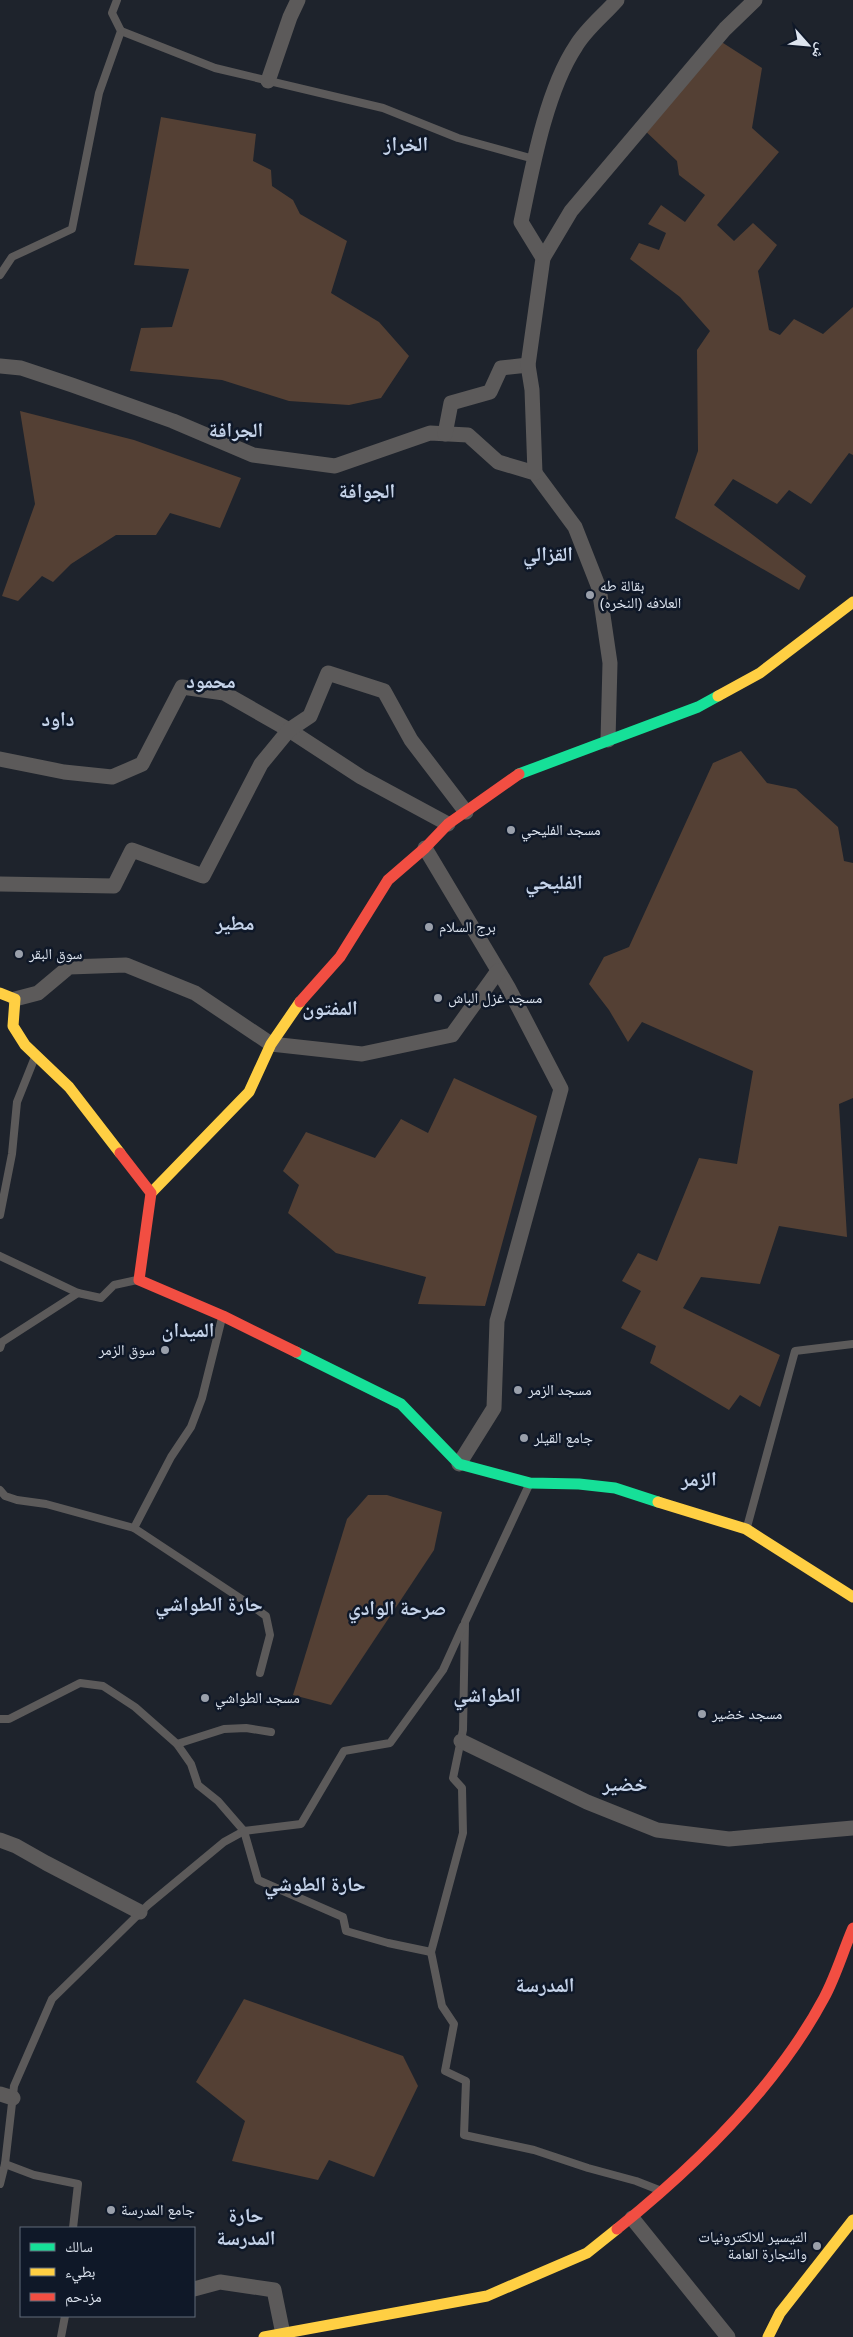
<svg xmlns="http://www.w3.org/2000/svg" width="853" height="2337" viewBox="0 0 853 2337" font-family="'Open Sans','Noto Naskh Arabic',sans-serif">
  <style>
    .green { fill: #544034 }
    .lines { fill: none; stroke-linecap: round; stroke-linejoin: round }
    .lane { stroke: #5c5a5a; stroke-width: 8 }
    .street { stroke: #5c5a5a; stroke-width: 15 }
    .fast { stroke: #16e098; stroke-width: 11 }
    .slow { stroke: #ffcf43; stroke-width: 11 }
    .jam { stroke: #f24e42; stroke-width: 11 }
    .poi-dot { fill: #9aa0ab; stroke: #0f1828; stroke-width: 2 }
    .labels { text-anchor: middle; stroke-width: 5; stroke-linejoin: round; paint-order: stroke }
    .poi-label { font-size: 15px; fill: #dde4ef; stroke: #0f1828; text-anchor: start }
    .district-label { font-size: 20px; font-weight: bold; fill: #c5d3e9; stroke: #0f1828 }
  </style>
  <rect width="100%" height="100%" fill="#1e232c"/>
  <g class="green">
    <polygon points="720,41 762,68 752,128 779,152 717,225 734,241 753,223 777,245 758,271 769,330 780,335 794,319 823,334 853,307 853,455 849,453 811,504 789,490 777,504 733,479 714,505 806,576 799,590 675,518 698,451 697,350 710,331 680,297 630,259 639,243 659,250 666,233 648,224 661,205 685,222 705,195 679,175 677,161 641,127"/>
    <polygon points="161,117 256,134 253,161 271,170 272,186 293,200 300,214 347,241 331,293 379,322 409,356 381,398 349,405 289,401 222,380 130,371 141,328 172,327 189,269 134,265"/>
    <polygon points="20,411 134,440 241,478 220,528 170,513 156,535 116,535 71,564 53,582 42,576 18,601 2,596 35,504"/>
    <polygon points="741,751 767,783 796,789 838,827 844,861 853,863 853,1098 839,1104 847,1237 779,1226 760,1284 701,1277 683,1308 780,1355 760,1407 740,1395 729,1410 650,1363 656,1346 621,1328 641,1291 622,1281 638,1253 657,1261 699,1158 737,1164 753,1071 642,1022 628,1042 609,1010 589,984 604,957 629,947 713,763"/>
    <polygon points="454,1078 537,1116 485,1306 418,1304 426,1277 336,1253 288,1213 299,1185 283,1171 306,1132 375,1158 401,1119 428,1133"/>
    <polygon points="368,1495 387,1495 442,1512 434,1550 331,1705 293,1695 347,1519"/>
    <polygon points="244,1999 403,2056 418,2086 374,2177 329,2160 318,2180 232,2161 245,2121 196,2082"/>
  </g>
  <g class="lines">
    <g class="lane">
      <polyline points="121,31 215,68 383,108 458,138 534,159"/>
      <polyline points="0,275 12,257 72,229 99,93 121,31 112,13 117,0"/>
      <polyline points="0,1215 12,1154 17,1102 35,1057"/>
      <polyline points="0,1256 78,1293 101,1298 114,1285 137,1280"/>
      <polyline points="0,1348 2,1342 78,1293"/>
      <polyline points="529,1485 465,1622 463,1730 453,1778 462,1788 463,1833 431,1952 442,2006 454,2024 445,2071 466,2081 464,2135 534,2150 588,2168 636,2181 659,2190"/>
      <polyline points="0,1490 5,1496 17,1500 46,1504 134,1528 252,1606 266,1616 270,1635 260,1673"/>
      <polyline points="747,1527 795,1351 853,1344"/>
      <polyline points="134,1528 171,1457 191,1427 202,1398 222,1318"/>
      <polyline points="0,1719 9,1719 80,1683 103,1686 135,1707 177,1744 191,1764 198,1785 218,1801 244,1831 224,1842 148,1905 52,1999 14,2086 5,2164 0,2184"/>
      <polyline points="177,1744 224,1729 246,1728 271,1732"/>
      <polyline points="431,1952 388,1943 346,1931 343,1917 258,1880 244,1831 301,1824 344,1751 390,1743 443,1670 463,1626"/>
      <polyline points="5,2164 34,2175 78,2184 73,2228"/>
      <polyline points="61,2337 65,2316"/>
    </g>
    <g class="street">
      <polyline points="268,81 290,17 298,0"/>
      <polyline points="543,258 571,211 725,29 755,0"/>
      <polyline points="0,366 21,368 72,385 173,421 253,455 335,466 430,433 468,435 498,462 535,473 575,527 599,588 610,663 608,740"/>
      <polyline points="445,434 451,403 490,392 501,368 528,365"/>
      <path d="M 535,473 L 532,390 L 528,365 L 543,258 L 521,222 C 532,169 546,91 576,46 C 586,29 604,15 617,0"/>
      <polyline points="0,759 64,772 112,777 142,764 182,687 224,693 289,730 361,777 448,824"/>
      <polyline points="425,848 508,987 561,1089 497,1321 494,1408 459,1464"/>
      <polyline points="0,884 114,886 132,850 203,876 261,764 289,730 310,716 328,673 384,691 411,740 466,812"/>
      <polyline points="15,999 38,993 69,967 126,965 195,993 271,1044 362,1054 452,1035 498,971"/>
      <polyline points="461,1741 587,1802 657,1830 729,1839 853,1828"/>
      <polyline points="0,1840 16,1846 46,1863 140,1912"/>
      <polyline points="0,2094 13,2098"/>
      <polyline points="632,2218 728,2337"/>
      <polyline points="194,2289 220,2282 274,2290 283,2334"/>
    </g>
    <g class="fast">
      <polyline points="519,774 698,707 718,696"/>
      <polyline points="296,1352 401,1404 459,1464 530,1483 579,1484 615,1488 658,1502"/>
    </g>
    <g class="slow">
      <polyline points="718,696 760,673 853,602"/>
      <polyline points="0,993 15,999 13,1026 25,1045 69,1087 120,1153"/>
      <polyline points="151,1193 249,1092 271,1044 300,1002"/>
      <polyline points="658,1502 746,1529 853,1597"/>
      <polyline points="264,2337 487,2296 587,2253 617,2229"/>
      <polyline points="768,2337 780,2313 853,2220"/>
    </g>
    <g class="jam">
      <polyline points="300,1002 340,957 388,880 425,848 448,824 519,774"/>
      <polyline points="120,1153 151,1193 139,1280 223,1316 296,1352"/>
      <path d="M 617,2229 C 694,2167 777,2086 824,1998 C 836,1976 843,1951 853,1928"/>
    </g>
  </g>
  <g class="poi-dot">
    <circle cx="590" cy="595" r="5"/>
    <circle cx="511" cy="830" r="5"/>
    <circle cx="429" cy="927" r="5"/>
    <circle cx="19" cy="954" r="5"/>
    <circle cx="438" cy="998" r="5"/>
    <circle cx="165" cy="1350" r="5"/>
    <circle cx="518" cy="1390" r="5"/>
    <circle cx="524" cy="1438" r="5"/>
    <circle cx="205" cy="1698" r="5"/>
    <circle cx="702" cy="1714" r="5"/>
    <circle cx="111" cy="2210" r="5"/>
    <circle cx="817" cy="2246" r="5"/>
  </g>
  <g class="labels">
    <g class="poi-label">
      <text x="600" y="591">بقالة طه<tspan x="600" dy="17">العلافه (النخره)</tspan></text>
      <text x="521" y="835">مسجد الفليحي</text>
      <text x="439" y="932">برج السلام</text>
      <text x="29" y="959">سوق البقر</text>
      <text x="448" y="1003">مسجد غزل الباش</text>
      <text x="155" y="1355" text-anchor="end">سوق الزمر</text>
      <text x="528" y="1395">مسجد الزمر</text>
      <text x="534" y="1443">جامع القيلر</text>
      <text x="215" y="1703">مسجد الطواشي</text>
      <text x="712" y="1719">مسجد خضير</text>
      <text x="121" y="2215">جامع المدرسة</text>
      <text x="807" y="2242" text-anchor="end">التيسير للالكترونيات<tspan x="807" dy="17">والتجارة العامة</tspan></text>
    </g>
    <g class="district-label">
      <text x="406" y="151">الخراز</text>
      <text x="236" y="437">الجرافة</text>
      <text x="367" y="498">الجوافة</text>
      <text x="548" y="561">القزالي</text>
      <text x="211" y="688">محمود</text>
      <text x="58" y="726">داود</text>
      <text x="554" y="889">الفليحي</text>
      <text x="235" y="930">مطير</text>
      <text x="330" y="1015">المفتون</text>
      <text x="188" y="1337">الميدان</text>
      <text x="699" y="1486">الزمر</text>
      <text x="209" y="1611">حارة الطواشي</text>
      <text x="397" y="1615">صرحة الوادي</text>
      <text x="487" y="1702">الطواشي</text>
      <text x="625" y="1791">خضير</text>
      <text x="315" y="1891">حارة الطوشي</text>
      <text x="545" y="1992">المدرسة</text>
      <text x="246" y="2222">حارة<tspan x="246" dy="23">المدرسة</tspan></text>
    </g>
  </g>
  <rect x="20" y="2227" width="175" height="90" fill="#0f1828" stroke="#616a78"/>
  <rect x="30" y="2243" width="25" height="8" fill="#16e098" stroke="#616a78"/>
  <text x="65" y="2252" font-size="15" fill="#dde4ef">سالك</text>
  <rect x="30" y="2268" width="25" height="8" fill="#ffcf43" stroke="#616a78"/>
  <text x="65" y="2277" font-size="15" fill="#dde4ef">بطيء</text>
  <rect x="30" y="2293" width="25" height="8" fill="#f24e42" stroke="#616a78"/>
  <text x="65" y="2302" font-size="15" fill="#dde4ef">مزدحم</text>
  <g transform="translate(808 45) rotate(117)" stroke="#0f1828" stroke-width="4" paint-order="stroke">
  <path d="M0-4L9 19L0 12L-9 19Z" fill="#dde4ef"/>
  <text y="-8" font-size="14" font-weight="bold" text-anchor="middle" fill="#dde4ef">ش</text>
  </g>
</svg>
